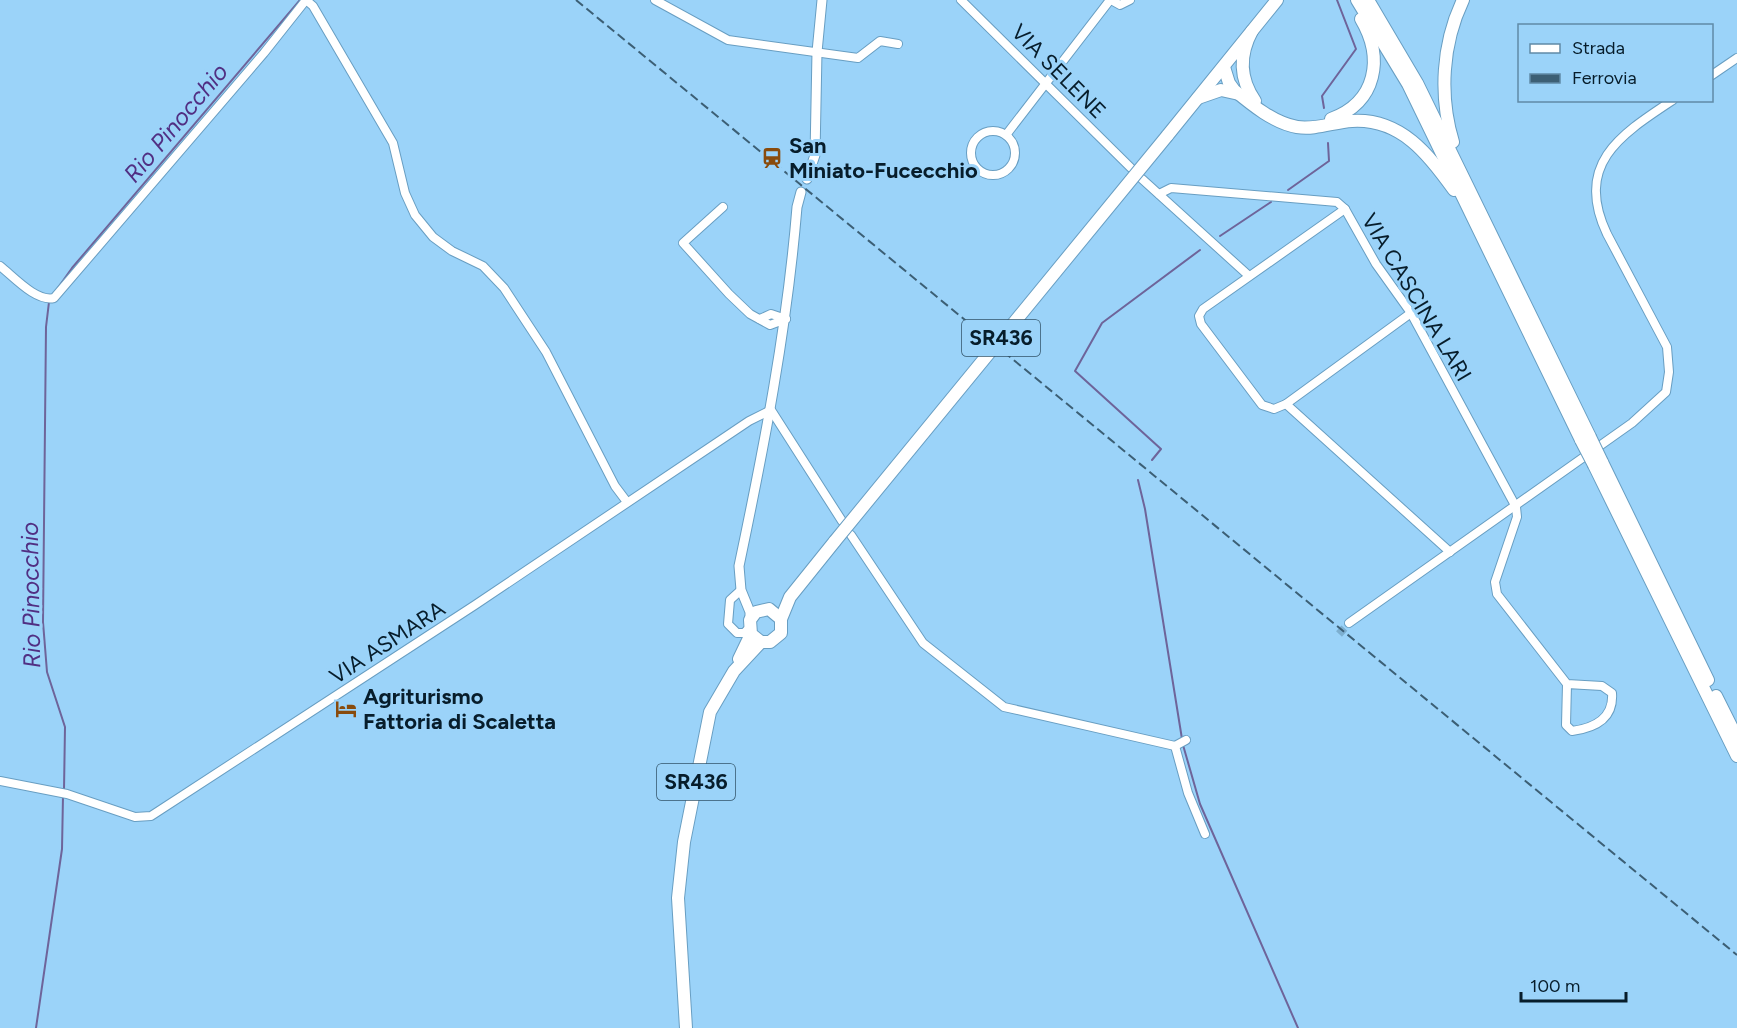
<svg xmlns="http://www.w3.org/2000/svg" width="1737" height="1028" viewBox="0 0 1737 1028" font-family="Figtree,sans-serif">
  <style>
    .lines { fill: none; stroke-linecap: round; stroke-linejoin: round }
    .stream { stroke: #6e649a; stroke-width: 2 }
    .minor-tunnel { stroke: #7dafd0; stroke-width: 8; stroke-dasharray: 8 4; stroke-linecap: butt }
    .minor-casing { stroke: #689ec2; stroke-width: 10 }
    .tertiary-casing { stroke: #689ec2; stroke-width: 11 }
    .primary-casing { stroke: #689ec2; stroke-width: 14 }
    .trunk-casing { stroke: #689ec2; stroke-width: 14 }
    .minor { stroke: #fff; stroke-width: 8 }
    .tertiary { stroke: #fff; stroke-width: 9 }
    .primary { stroke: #fff; stroke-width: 12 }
    .trunk { stroke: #fff; stroke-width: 12 }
    .rail { stroke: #3c5f75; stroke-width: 2; stroke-dasharray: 9 4.5; stroke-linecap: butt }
    .primary-bridge-casing { stroke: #689ec2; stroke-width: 14; stroke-linecap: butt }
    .trunk-bridge-casing { stroke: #689ec2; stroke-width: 14; stroke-linecap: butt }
    .primary-bridge { stroke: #fff; stroke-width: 12 }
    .trunk-bridge { stroke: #fff; stroke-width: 12 }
    .labels { text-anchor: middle; stroke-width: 6; stroke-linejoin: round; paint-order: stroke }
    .shield { fill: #9bd3f9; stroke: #335469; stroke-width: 1.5 }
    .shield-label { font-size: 21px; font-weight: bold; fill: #071d2b }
    .street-label { font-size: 22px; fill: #071d2b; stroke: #9bd3f9 }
    .poi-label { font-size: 22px; font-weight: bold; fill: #071d2b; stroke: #9bd3f9; text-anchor: start }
    .water-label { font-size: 24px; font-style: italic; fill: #512f83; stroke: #9bd3f9 }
  </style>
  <rect width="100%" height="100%" fill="#9bd3f9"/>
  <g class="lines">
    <g class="stream">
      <polyline points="1324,108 1322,96 1356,49 1337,0"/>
      <polyline points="1288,190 1329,161 1328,143"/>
      <polyline points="1220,236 1271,202"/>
      <polyline points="55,292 72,268 300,0"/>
      <polyline points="49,302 46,327 43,622 47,672 65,727 64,790"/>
      <polyline points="1152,460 1161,449 1075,371 1102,323 1200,250"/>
      <polyline points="1138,480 1145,509 1182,739"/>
      <polyline points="1183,745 1200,804 1298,1028"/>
      <polyline points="36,1028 62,849 63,796"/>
    </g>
    <polyline class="minor-tunnel" points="1339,634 1349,623"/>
    <defs>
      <g id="minor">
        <polyline points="306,0 313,6 393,143 405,193 415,215 433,237 452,251 483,266 504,288 546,352 615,486 627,502"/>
        <polyline points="655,0 728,40 858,58 880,41 898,44"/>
        <polyline points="961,0 1131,168"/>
        <polyline points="1111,0 1120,5 1130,0"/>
        <polyline points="1712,75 1737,58"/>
        <circle cx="993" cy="153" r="22"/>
        <polyline points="1006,135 1110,0"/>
        <polyline points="1142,179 1248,275"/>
        <path d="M 1159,194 L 1171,188 L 1337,202 L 1345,209 L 1376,264 L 1411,313 L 1516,507 L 1517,517 L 1495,582 L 1497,594 L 1567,684 L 1566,725 L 1572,731 C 1594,728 1614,719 1612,693 L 1602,686 L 1567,684"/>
        <polyline points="723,207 683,243 729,294 750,314 770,325 786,319"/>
        <polyline points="1345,209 1203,309 1199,316 1201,324 1262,405 1274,409 1286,404 1411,313"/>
        <path d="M 0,266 C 14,277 36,302 54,298 L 264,53 L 306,0"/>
        <polyline points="760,319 771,314 786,319"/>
        <polyline points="1286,404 1450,552"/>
        <polyline points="851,535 923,643 1004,707 1175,746"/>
        <polyline points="741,590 730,600 728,624 737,633 744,633 749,628"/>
        <path d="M 1349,623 L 1632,423 L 1666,392 L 1669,372 L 1667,347 L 1607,234 C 1574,164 1620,135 1673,100"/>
        <polyline points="1175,746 1188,793 1205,834"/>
        <polyline points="1175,746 1186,740"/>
        <polyline points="0,781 67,794 135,817 151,816 475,605 749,421 771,410 842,521"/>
      </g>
      <g id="tertiary">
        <polyline points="807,179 815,155 817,52 822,0"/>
        <path d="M 750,620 L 750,612 L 741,590 L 739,566 C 764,447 787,329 797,207 L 801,192"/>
      </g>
      <g id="primary">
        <polyline points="1167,136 1277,0"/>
        <polyline points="781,619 790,597 835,541"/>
        <polyline points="739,659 751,634 750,620 756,612 769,609 781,619 781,633 770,642 761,642 751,634"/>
        <polyline points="686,1028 678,898 684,842 710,712 734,671 761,642"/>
      </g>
      <g id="trunk">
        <polyline points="1357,0 1408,84 1581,440"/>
        <polyline points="1368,0 1417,83 1590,437"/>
        <path d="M 1252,31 C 1239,55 1239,78 1255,101"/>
        <path d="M 1224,67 L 1229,83 L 1234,90 C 1252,105 1274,123 1297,127 C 1316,130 1334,122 1352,121 C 1401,118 1429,155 1454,190"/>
        <polyline points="1198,98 1221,90 1239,94"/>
        <path d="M 1331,119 C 1377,102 1384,58 1361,19"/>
        <path d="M 1453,142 C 1439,96 1442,44 1463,0"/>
        <polyline points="1602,462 1708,680"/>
        <polyline points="1594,465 1737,756"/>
        <polyline points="1716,696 1737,738"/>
      </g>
    </defs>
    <use href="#minor" class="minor-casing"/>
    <use href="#tertiary" class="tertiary-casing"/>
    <use href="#primary" class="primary-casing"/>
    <use href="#trunk" class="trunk-casing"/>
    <use href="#minor" class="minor"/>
    <use href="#tertiary" class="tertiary"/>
    <use href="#primary" class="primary"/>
    <use href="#trunk" class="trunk"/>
    <polyline class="rail" points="576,0 1737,955"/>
    <defs>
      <polyline id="primary-bridge" points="835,541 1167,136"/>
      <g id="trunk-bridge">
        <polyline points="1590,437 1602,462"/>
        <polyline points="1581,440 1594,465"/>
      </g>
    </defs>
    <use href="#primary-bridge" class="primary-bridge-casing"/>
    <use href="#trunk-bridge" class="trunk-bridge-casing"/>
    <use href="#primary-bridge" class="primary-bridge"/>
    <use href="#trunk-bridge" class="trunk-bridge"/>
  </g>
  <defs>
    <symbol id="station-bare" viewBox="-9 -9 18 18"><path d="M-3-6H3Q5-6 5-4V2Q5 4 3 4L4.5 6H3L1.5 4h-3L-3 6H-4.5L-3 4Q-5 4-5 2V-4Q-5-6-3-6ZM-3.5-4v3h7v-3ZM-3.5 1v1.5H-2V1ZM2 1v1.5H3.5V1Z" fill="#894b0c" stroke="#9bd3f9" stroke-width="2.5" paint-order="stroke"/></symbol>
    <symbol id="hotel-bare" viewBox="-9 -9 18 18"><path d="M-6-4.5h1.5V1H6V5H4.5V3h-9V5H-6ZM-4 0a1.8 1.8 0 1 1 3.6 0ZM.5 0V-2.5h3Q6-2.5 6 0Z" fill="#894b0c" stroke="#9bd3f9" stroke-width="2.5" paint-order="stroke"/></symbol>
  </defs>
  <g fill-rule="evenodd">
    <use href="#station-bare" x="757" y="143" width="30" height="30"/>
    <use href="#hotel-bare" x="331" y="694" width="30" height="30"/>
  </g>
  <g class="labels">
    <g class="shield">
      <rect x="962" y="320" width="78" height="36" rx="4.5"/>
      <rect x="657" y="764" width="78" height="36" rx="4.5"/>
    </g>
    <g class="shield-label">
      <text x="1001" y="345">SR436</text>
      <text x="696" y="789">SR436</text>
    </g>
    <g class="street-label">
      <text transform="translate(1059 71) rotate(45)" y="8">VIA SELENE</text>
      <text transform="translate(1417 297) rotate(59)" y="8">VIA CASCINA LARI</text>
      <text transform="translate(387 642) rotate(-33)" y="8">VIA ASMARA</text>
    </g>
    <g class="poi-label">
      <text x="789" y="153">San<tspan x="789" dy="25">Miniato-Fucecchio</tspan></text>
      <text x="363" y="704">Agriturismo<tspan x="363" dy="25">Fattoria di Scaletta</tspan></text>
    </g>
    <g class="water-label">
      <text transform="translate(176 123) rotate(-50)" y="8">Rio Pinocchio</text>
      <text transform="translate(31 595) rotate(-91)" y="8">Rio Pinocchio</text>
    </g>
  </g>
  <rect x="1518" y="24" width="195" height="78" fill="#9bd3f9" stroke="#608aa7" stroke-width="1.5"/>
  <rect x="1530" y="44" width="30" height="9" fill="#ffffff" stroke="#608aa7" stroke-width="1.5"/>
  <text x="1572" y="54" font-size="18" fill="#071d2b">Strada</text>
  <rect x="1530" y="74" width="30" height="9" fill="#3c5f75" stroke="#608aa7" stroke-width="1.5"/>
  <text x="1572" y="84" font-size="18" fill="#071d2b">Ferrovia</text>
  <path d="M1521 992v9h105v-9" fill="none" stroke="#071d2b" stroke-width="3"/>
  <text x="1530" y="992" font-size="18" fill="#071d2b" stroke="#9bd3f9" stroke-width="4.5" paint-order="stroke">100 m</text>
</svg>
